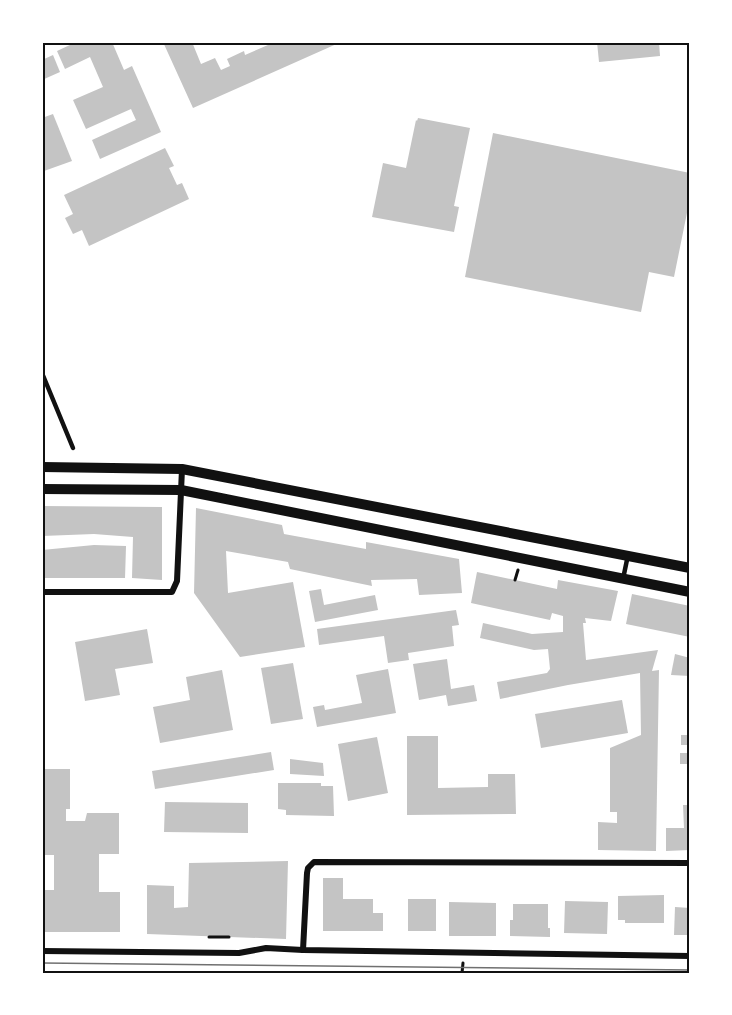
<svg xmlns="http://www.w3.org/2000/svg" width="732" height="1015" viewBox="0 0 732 1015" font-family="'PT Serif',serif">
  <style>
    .building { fill: #c4c4c4 }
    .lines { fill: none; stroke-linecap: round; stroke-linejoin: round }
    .path { stroke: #111; stroke-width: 3 }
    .service { stroke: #111; stroke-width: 4.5 }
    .minor { stroke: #111; stroke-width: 6 }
    .tertiary { stroke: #111; stroke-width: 10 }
    .tram { stroke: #707070; stroke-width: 1.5 }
    .neatline { fill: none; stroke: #111; stroke-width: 2 }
  </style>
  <rect width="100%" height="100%" fill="#fff"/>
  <g class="building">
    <polygon points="71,42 112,42 124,70 132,66 161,132 100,159 92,140 136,120 131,109 86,129 73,100 103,87 90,57 65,69 57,51 72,44"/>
    <polygon points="163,42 192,42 201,64 215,58 221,70 230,66 227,59 244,51 245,55 268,45 267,42 341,42 193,108"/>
    <polygon points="597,42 659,42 660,56 599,62"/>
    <polygon points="53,55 60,72 42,80 42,60"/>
    <polygon points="53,114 72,161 44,171 42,167 42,118"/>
    <polygon points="418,118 470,128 454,206 459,207 454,232 372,217 383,163 406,168 416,120 417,121"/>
    <polygon points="493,133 690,173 690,198 674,277 649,272 641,312 465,277"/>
    <polygon points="165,148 174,166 169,168 177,185 182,183 189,199 89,246 82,230 73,234 65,218 73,214 64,195"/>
    <polygon points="42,506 162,507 162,580 132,578 133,537 94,534 42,536"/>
    <polygon points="196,508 282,525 284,534 366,549 366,542 459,559 462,593 419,595 417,579 371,580 372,586 290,569 288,562 226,551 228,593 293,582 305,647 240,657 194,593"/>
    <polygon points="94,545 126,546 125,578 42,578 42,550"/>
    <polygon points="477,572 557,589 558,580 618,591 611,621 585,618 586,623 583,623 586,660 658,650 652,671 659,670 656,851 598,850 598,822 617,823 617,812 610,812 610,748 641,735 640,673 568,685 500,699 497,682 547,673 550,669 548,649 534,650 480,638 483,623 532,634 563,632 563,616 552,613 550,620 471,603"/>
    <polygon points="321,589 324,605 375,595 378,610 315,622 309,591"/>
    <polygon points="632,594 690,606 690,637 626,624"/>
    <polygon points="456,610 459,625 452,626 454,646 408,653 409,660 388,663 384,636 319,645 317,629"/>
    <polygon points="147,629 153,663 115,669 120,695 85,701 75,642"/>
    <polygon points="675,654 690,658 690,676 671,675"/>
    <polygon points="447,659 451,689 474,685 477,701 448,706 446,695 419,700 413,664"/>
    <polygon points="293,663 303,719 271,724 261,668"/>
    <polygon points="388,669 396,713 317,727 313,707 324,705 325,710 362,703 356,675"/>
    <polygon points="222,670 233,730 160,743 153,707 190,700 186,677"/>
    <polygon points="622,700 628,733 541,748 535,714"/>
    <polygon points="681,735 690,735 690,764 680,764 680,753 687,753 687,745 681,745"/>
    <polygon points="407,736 438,736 438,788 488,787 488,774 515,774 516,814 407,815"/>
    <polygon points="377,737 388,793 348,801 338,744"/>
    <polygon points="271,752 274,770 155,789 152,771"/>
    <polygon points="290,759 323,763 324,776 290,774"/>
    <polygon points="42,769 70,769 70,809 66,809 66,821 85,821 87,813 119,813 119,854 99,854 99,892 120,892 120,932 42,932 42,890 54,890 54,855 42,855"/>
    <polygon points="278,783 321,783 321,786 333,786 334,816 286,815 286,810 278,809"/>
    <polygon points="165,802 248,803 248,833 164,832"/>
    <polygon points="683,805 690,805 690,850 666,851 666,828 684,828"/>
    <polygon points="288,861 286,939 147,934 147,885 174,886 174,908 188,907 189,863"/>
    <polygon points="323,878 343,878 343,899 373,899 373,913 383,913 383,931 323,931"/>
    <polygon points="664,895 664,923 625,923 625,920 618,920 618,896"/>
    <rect x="408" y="899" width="28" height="32"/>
    <polygon points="565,901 608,902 607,934 564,933"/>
    <polygon points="449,902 496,903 496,936 449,936"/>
    <polygon points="513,904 548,904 548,928 550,928 550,937 510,936 510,920 513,920"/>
    <polygon points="675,907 690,908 690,935 674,935"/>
  </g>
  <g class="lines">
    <g class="path">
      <polyline points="515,580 518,570"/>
      <polyline points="209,937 229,937"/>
      <polyline points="462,973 463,963"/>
    </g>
    <g class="service">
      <polyline points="42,373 73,448"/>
      <polyline points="623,579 628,555"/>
    </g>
    <g class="minor">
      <polyline points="42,592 172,592 177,581 182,469"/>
      <polyline points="303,950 307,873 308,868 314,862 690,863"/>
      <polyline points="42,951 239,953 266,948 303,950 690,956"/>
    </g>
    <g class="tertiary">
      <polyline points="42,467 182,469 690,568"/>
      <polyline points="42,489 181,490 690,592"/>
    </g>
    <polyline class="tram" points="42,963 690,970"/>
  </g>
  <rect width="732" height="1015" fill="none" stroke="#ffffff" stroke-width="87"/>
  <rect x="44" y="44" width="644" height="928" class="neatline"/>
</svg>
